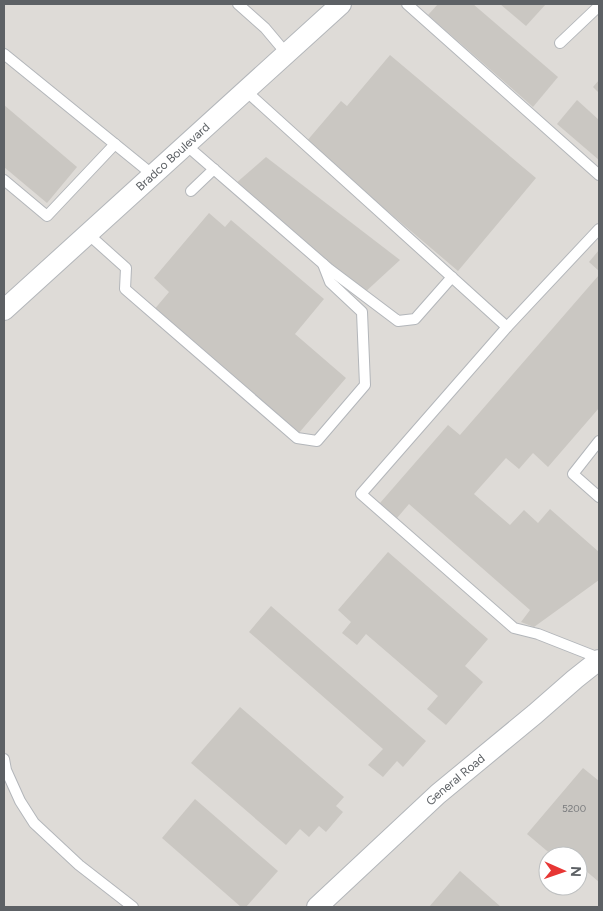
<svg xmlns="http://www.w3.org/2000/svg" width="603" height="911" viewBox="0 0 603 911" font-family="Figtree,sans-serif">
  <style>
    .industrial { fill: #dedbd7; fill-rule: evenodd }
    .building { fill: #cac7c2 }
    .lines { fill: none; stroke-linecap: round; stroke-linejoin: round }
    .service-casing { stroke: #b3b6ba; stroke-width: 12 }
    .minor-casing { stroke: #b3b6ba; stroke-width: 22 }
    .service { stroke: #fff; stroke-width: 10 }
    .minor { stroke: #fff; stroke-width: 20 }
    .labels { text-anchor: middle; stroke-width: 4; stroke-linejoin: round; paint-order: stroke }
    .number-label { font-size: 10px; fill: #787a7c }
    .street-label { font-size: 12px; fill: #5d6165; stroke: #fff }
  </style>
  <rect width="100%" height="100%" fill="#efece5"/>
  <path class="industrial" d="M 4,4 L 599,4 L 599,907 L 4,907 ZM 548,856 L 578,856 L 578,886 L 548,886 Z"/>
  <g class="building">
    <polygon points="438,4 473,4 558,77 533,107 428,15"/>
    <polygon points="500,4 546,4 526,26"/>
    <polygon points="390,55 536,178 458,271 306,142 341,101 347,106"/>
    <polygon points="599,80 599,93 593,87"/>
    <polygon points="577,100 599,120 599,160 557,124"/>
    <polygon points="4,105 77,167 47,203 4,167"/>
    <polygon points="266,157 400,260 363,294 235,184"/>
    <polygon points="209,213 225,227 231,220 324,299 295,334 346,378 298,434 153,311 169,292 154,278"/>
    <polygon points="599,250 599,271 589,262"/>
    <polygon points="599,275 599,408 548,467 533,453 519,469 506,458 474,494 510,525 524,510 538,523 550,509 599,552 599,580 534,627 521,622 530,610 409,504 397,518 380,503 448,425 460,435"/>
    <polygon points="388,552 488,639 465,666 483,682 446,725 427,709 438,696 366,634 357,645 342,633 351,622 338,610"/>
    <polygon points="271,606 426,741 403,767 397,761 383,777 368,765 383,749 249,632"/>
    <polygon points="240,707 344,797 336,806 343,812 326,832 319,826 309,837 300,829 286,845 191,763"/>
    <polygon points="583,768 599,781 599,882 578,864 578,856 569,856 567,854 565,856 553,856 527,834"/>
    <polygon points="195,799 278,871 246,907 241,907 162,838"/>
    <polygon points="460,871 501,907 429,907"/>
  </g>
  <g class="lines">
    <defs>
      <g id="service">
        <polyline points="238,4 265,28 286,53"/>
        <polyline points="407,4 599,175"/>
        <polyline points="560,43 599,6"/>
        <polyline points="4,54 153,175"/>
        <polyline points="246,91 507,327"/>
        <polyline points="186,145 329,269 398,321 415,319 452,277"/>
        <polyline points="4,180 47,216 115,144"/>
        <polyline points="191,191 214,169"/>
        <polyline points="599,229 507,327 361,494 514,628 538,634 599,658"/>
        <polyline points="88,234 126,268 125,289 297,438 317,441 365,385 362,312 330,282 323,264"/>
        <polyline points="599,441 573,474 599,497"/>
        <polyline points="4,759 6,770 20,801 34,823 79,865 133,907"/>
      </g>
      <g id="minor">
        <path id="s1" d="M 4,310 L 341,4"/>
        <path id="s2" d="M 317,907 L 438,794 L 535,714 L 575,679 L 599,660"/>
      </g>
    </defs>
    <use href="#service" class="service-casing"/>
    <use href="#minor" class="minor-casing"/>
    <use href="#service" class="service"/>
    <use href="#minor" class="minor"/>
  </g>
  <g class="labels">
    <g class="number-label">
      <text x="574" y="812">5200</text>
    </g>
    <g class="street-label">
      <text dy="4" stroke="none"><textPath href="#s1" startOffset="228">Bradco Boulevard</textPath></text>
      <text dy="4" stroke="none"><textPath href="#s2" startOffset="188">General Road</textPath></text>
    </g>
  </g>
  <rect width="603" height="911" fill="none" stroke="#5d6165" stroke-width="10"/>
  <g transform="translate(563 871) rotate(92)"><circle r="24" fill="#ffffff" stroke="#bec0c1"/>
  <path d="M0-4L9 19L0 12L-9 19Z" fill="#e73634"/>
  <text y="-8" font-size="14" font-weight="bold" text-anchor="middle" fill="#5d6165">N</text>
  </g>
</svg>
